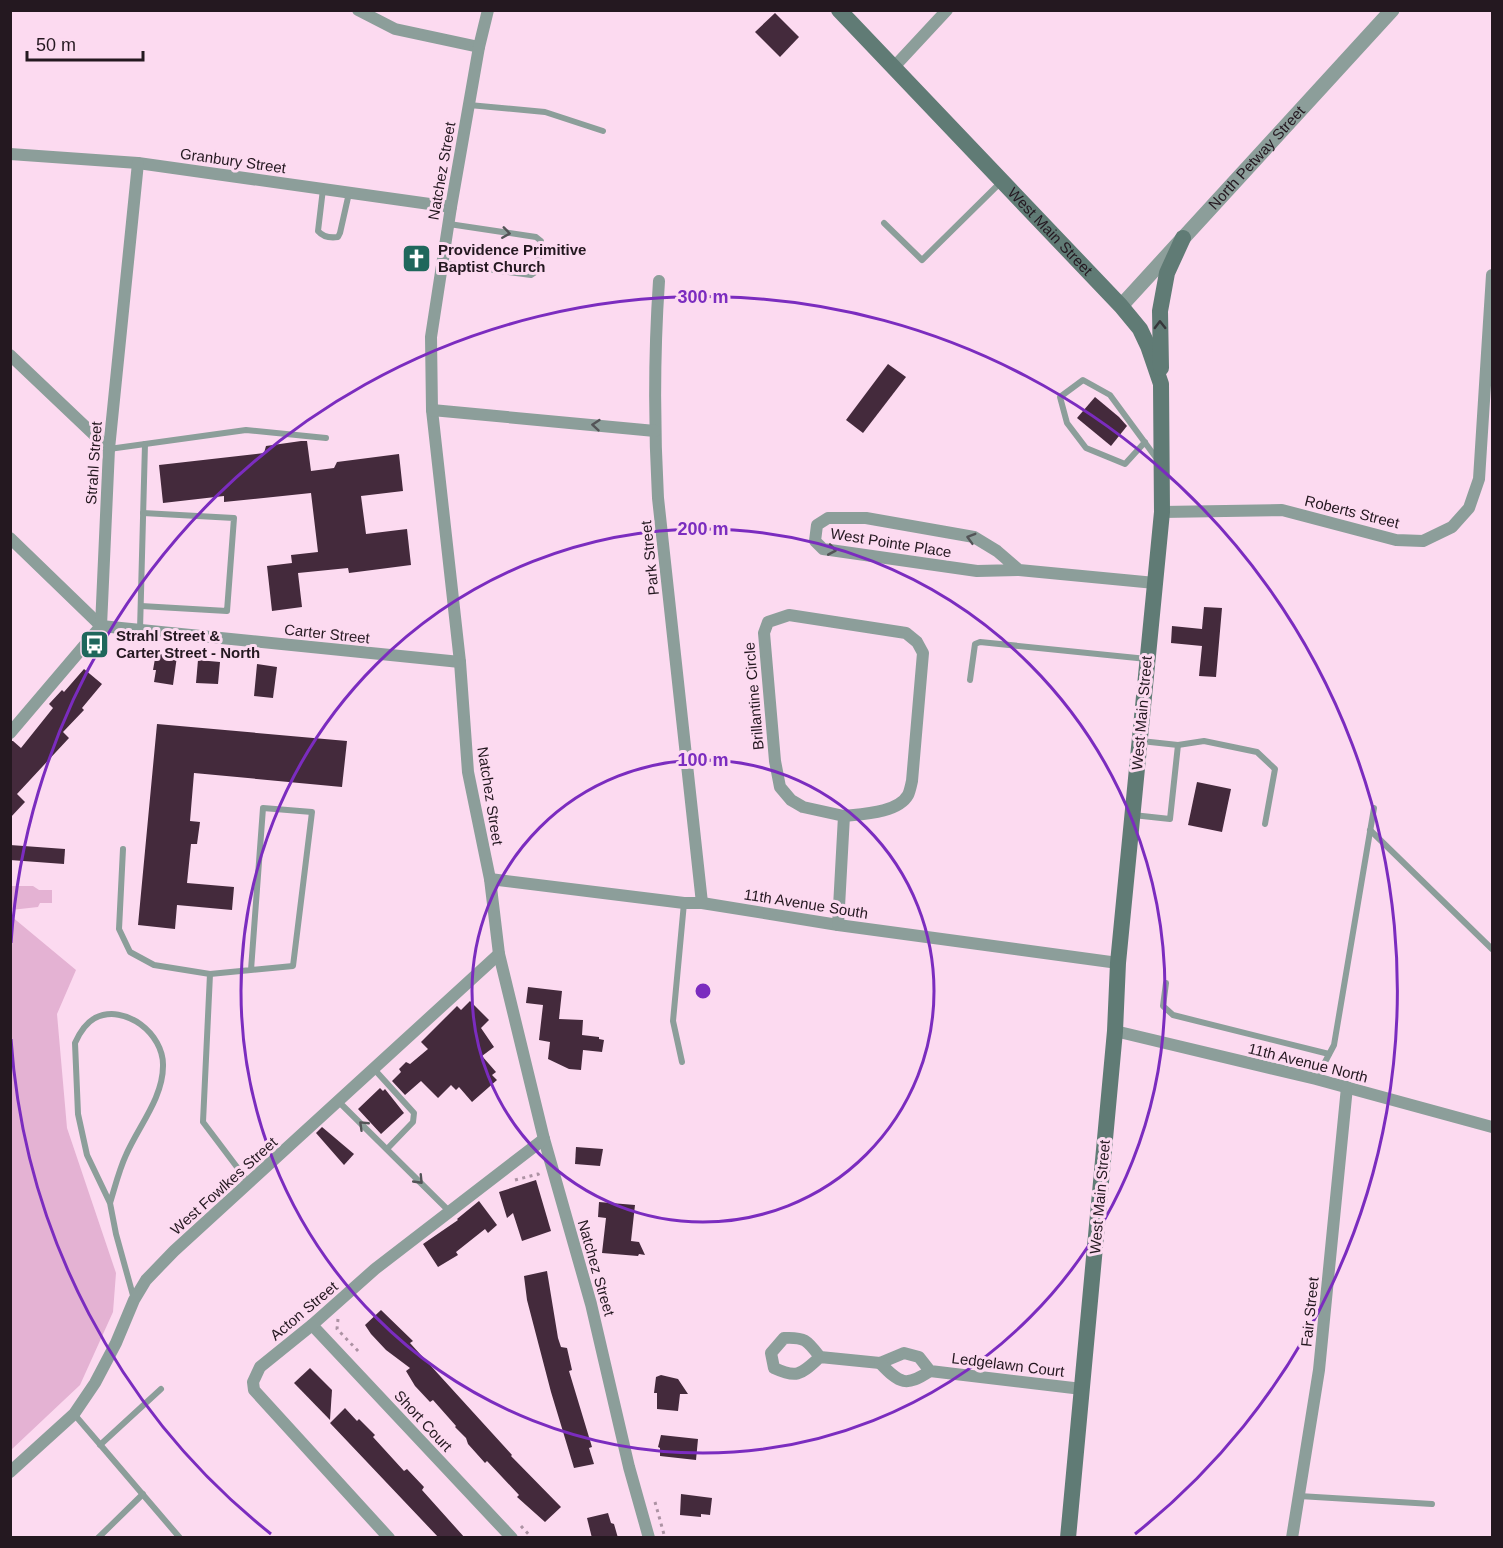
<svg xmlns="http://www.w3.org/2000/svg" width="1503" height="1548" viewBox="0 0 1503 1548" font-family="Helvetica,sans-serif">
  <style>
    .green { fill: #e4b2d3 }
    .building { fill: #442a3c }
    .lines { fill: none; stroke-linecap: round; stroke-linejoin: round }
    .path { stroke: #ac92a3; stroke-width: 3; stroke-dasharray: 3 4.5; stroke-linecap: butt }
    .service { stroke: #8c9e9a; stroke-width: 6 }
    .minor { stroke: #8c9e9a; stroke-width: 12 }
    .tertiary { stroke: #8c9e9a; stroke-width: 15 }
    .secondary { stroke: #607b75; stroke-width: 16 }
    .oneway { stroke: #535457 }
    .oneway2 { stroke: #36363a }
    .ring { fill: none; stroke: #7b2cbf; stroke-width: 3 }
    .labels { text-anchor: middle; stroke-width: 6; stroke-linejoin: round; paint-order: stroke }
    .street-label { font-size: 15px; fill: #241820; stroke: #fcdaf0 }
    .poi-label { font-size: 15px; font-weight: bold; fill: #241820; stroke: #fcdaf0; text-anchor: start }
    .centre { fill: #7b2cbf; stroke: #fcdaf0; stroke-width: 3 }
    .ring-label { font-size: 18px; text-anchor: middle; font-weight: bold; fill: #7b2cbf; stroke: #fcdaf0; stroke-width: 6; stroke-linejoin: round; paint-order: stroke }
  </style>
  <rect width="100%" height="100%" fill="#fcdaf0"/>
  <g class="green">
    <polygon points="10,886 33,886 39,890 52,890 52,903 40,903 38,907 11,910"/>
    <polygon points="11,916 76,970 57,1014 67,1128 116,1273 113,1312 80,1385 11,1450"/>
  </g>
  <g class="building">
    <polygon points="775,13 799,37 780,57 755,32"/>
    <polygon points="888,364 906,377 863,433 846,420"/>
    <polygon points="1095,397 1119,417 1127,426 1111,446 1077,418"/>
    <polygon points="301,441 307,441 311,471 334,468 337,462 399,454 403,491 361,496 366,534 407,529 411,565 349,573 348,568 298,573 302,607 272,611 267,566 292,563 291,555 318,552 311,493 224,502 224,496 163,503 159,465 264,453 266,446"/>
    <polygon points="1204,607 1222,608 1216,677 1199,676 1202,646 1171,643 1172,626 1202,629"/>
    <polygon points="156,653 177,656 173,685 154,682 156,670 153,670"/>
    <polygon points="198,660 220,662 218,684 196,683"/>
    <polygon points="257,664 277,667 273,698 254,696"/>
    <polygon points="84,669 102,684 82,708 84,710 63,732 69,738 17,794 25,802 10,818 10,741 13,741 21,748 53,708 49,704 62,690 64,692"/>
    <polygon points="157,724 347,741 342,787 194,773 190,821 200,822 197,844 191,844 187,883 234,887 232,910 177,905 175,929 138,925"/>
    <polygon points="1197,782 1231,789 1222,832 1188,825"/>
    <polygon points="10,845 65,849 64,864 10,860"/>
    <polygon points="528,987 562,991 559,1019 583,1020 582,1035 599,1037 599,1039 604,1040 602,1052 583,1050 581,1070 569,1069 548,1059 550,1042 539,1040 543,1005 526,1003"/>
    <polygon points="470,1001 489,1020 481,1028 494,1047 482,1056 496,1072 492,1075 497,1080 472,1102 459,1087 456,1090 451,1085 438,1098 421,1081 405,1095 392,1081 401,1072 399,1069 406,1062 410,1064 428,1049 421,1042 457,1006 461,1010"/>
    <polygon points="380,1088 383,1091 385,1089 404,1113 381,1134 358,1109"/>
    <polygon points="322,1127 354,1154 344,1165 316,1133"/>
    <polygon points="576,1147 603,1149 600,1166 575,1164"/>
    <polygon points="536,1180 551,1231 522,1241 513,1213 507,1218 499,1192"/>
    <polygon points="479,1201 497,1225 488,1233 485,1229 456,1252 458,1255 438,1267 423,1244 458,1220 457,1219"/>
    <polygon points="599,1202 635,1205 631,1241 639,1242 645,1255 639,1254 638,1256 602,1253 606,1218 598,1217"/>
    <polygon points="547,1271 558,1338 561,1347 567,1348 572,1370 569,1371 592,1447 589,1448 594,1464 574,1468 551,1392 527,1300 524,1276"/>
    <polygon points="381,1310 413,1341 410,1343 512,1455 511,1456 561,1507 545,1522 517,1497 519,1495 487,1461 485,1463 468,1444 466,1438 455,1427 456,1426 433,1400 430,1402 415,1386 406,1371 410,1368 386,1350 371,1334 365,1325"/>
    <polygon points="310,1368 332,1390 330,1420 294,1383"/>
    <polygon points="661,1375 678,1379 688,1394 680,1394 678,1411 657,1409 657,1393 654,1393 656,1377"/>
    <polygon points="345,1408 357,1421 359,1419 375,1435 373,1437 404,1471 407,1469 424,1487 422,1490 465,1538 439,1538 330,1423"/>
    <polygon points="661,1435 698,1439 696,1460 660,1456 660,1448 658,1447"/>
    <polygon points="681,1494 712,1498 710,1515 701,1514 701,1517 680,1515"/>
    <polygon points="608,1513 611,1523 614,1524 618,1538 592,1538 587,1518"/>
  </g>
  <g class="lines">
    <g class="path">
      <polyline points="515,1180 538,1174 539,1176"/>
      <polyline points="338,1319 337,1329 359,1352"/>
      <polyline points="655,1502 665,1538"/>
      <polyline points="521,1526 532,1538"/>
    </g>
    <g class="service">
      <polyline points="469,105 545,112 603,131"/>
      <path d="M 323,189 L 318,231 C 323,237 331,238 338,237 L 340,233 L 349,193"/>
      <polyline points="884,223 922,260 1002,181"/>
      <polyline points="442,263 531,275 537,271 541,241 536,237 449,224"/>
      <polyline points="1145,442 1125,464 1086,448 1067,423 1060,397 1083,380 1110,395 1157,459"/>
      <polyline points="109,449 246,430 326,438"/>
      <polyline points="141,606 227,611 234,518 143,513"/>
      <polyline points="140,630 145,444"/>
      <polyline points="970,680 975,644 980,642 1147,659"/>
      <polyline points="1178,745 1204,741 1257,752 1275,769 1265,824"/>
      <polyline points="1133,815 1170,819 1178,745 1141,741"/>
      <polyline points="1370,830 1492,949"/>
      <polyline points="123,849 119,929 130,952 154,965 210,974"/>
      <polyline points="1166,983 1163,1006 1173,1015 1329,1054"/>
      <polyline points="682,1062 673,1021 684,903"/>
      <polyline points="374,1069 414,1113 413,1122 387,1149"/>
      <polyline points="1316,1079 1334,1045 1374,808"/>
      <polyline points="338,1101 449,1211"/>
      <polyline points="249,1183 203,1122 210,974 293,966 312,812 263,808 251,970"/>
      <path d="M 110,1203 C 115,1187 119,1170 126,1155 C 138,1127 163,1098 163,1066 C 164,1034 125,1003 95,1018 C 86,1023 79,1034 75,1043 L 78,1114 L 87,1155 L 110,1203 L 116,1234 L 134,1299"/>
      <polyline points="74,1414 180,1538"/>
      <polyline points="100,1445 161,1389"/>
      <polyline points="1299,1496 1432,1504"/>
      <polyline points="98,1538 143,1494"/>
    </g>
    <g class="minor">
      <polyline points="358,10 395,29 479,47"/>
      <polyline points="488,10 479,47 451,207 431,337 432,410 460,662 468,772 490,879 499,954 544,1139 591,1304 629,1467 649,1538"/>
      <polyline points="894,67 947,10"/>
      <polyline points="10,154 138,163 451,207"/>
      <path d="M 659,281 C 654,354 654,426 658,498 L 702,903"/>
      <polyline points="10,355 109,449"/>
      <polyline points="432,410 655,431"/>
      <polyline points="1162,512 1282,510 1396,540 1423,541 1452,527 1469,508 1479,479 1492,275"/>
      <polyline points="10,538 101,626 460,662"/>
      <polyline points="1019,570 997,551 974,537 866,518 828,518 817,525 815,541 823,549 977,571 1019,570 1155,583"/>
      <polyline points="10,733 101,626 109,449 138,163"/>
      <polyline points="490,879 684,903 702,903 838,925 1118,963"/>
      <path d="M 838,925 L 844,816 L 803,807 L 791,800 L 780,787 L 775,761 L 764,633 L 768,622 L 789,615 L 906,633 L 917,642 L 923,653 L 912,781 C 911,785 910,791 908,795 C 898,813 862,814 844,816"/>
      <polyline points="1115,1031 1316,1079 1492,1127"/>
      <polyline points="312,1325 512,1538"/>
      <path d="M 820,1357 C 801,1374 798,1379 774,1368 L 771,1353 L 784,1338 C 805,1337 807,1340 820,1357 L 880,1363 L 904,1353 L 919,1357 L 930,1371 L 1082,1389"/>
      <path d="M 880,1363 C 900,1384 906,1387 930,1371"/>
      <polyline points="10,1472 74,1414 95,1383 116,1343 134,1300 146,1280 174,1251 499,954"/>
      <polyline points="389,1538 254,1390 253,1382 260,1367 312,1325 375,1269 544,1139"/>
      <polyline points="1292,1538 1319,1370 1347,1087"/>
    </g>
    <path class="tertiary" id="s1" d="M 1121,306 L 1392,10"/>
    <g class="secondary">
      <path id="s2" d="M 839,10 L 1121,306 L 1140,329 L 1148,346 L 1161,384 L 1162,512 L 1118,963 L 1115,1031 L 1068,1538"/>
      <polyline points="1161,368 1160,311 1167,273 1183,238"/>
    </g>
  </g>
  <defs><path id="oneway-chevron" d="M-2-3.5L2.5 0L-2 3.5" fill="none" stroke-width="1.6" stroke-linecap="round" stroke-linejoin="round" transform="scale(1.5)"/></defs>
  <g class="oneway">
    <use href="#oneway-chevron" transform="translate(506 233) rotate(8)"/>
    <use href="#oneway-chevron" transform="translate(596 425) rotate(-175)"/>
    <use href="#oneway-chevron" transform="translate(971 538) rotate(-164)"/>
    <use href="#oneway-chevron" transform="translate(832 550) rotate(10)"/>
    <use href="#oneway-chevron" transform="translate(363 1125) rotate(-136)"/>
    <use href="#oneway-chevron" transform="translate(419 1180) rotate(46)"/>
  </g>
  <use class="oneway2" href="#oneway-chevron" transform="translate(1160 325) rotate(-91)"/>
  <g class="ring">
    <circle cx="703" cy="991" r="231"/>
    <circle cx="703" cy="991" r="462"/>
    <path d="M271 1534A694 694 0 0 1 11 1039M11 943A694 694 0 1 1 1135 1534"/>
  </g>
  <defs>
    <symbol id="church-square" viewBox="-11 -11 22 22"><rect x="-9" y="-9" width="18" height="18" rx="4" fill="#1f675c" stroke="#fcdaf0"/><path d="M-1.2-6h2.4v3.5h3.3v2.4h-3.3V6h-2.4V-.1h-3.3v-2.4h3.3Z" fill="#fff"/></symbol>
    <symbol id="bus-square" viewBox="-11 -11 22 22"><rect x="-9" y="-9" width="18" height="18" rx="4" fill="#1f675c" stroke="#fcdaf0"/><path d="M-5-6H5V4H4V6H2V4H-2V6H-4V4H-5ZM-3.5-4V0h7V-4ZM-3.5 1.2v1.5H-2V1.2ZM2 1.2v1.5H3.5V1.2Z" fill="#fff"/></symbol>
  </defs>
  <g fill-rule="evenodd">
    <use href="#church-square" x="400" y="242" width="33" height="33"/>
    <use href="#bus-square" x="78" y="628" width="33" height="33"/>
  </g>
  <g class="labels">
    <g class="street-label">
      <text dy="5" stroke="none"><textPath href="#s1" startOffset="201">North Petway Street</textPath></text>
      <text transform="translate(233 161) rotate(8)" y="5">Granbury Street</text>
      <text transform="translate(442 171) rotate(-80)" y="5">Natchez Street</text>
      <text dy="5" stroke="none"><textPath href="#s2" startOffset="306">West Main Street</textPath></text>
      <text transform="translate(94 463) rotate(-86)" y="5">Strahl Street</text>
      <text transform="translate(1352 512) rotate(14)" y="5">Roberts Street</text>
      <text transform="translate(891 543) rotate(9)" y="5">West Pointe Place</text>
      <text transform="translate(650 558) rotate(-96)" y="5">Park Street</text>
      <text transform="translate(327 634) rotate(6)" y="5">Carter Street</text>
      <text transform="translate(754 696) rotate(-95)" y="5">Brillantine Circle</text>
      <text transform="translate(1142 713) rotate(-85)" y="5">West Main Street</text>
      <text transform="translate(490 796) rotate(81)" y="5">Natchez Street</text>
      <text transform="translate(806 904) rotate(9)" y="5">11th Avenue South</text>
      <text transform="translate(1308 1063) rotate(14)" y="5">11th Avenue North</text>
      <text transform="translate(224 1186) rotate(-42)" y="5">West Fowlkes Street</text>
      <text transform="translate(1100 1197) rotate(-85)" y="5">West Main Street</text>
      <text transform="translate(596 1268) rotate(74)" y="5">Natchez Street</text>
      <text transform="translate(304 1311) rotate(-40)" y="5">Acton Street</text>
      <text transform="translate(1310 1312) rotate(-84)" y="5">Fair Street</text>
      <text transform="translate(1008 1365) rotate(7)" y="5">Ledgelawn Court</text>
      <text transform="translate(423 1421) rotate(47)" y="5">Short Court</text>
    </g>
    <g class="poi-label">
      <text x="438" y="255">Providence Primitive<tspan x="438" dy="17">Baptist Church</tspan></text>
      <text x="116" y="641">Strahl Street &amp;<tspan x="116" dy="17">Carter Street - North</tspan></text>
    </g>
  </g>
  <circle cx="703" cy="991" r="9" class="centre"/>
  <g class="ring-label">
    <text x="703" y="303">300 m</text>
    <text x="703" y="535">200 m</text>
    <text x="703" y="766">100 m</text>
  </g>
  <rect width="1503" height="1548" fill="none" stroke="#241820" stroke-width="24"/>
  <path d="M27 51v9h116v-9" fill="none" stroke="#241820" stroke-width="3"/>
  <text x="36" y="51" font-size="18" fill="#241820" stroke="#fcdaf0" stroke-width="4.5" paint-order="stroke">50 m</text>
</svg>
